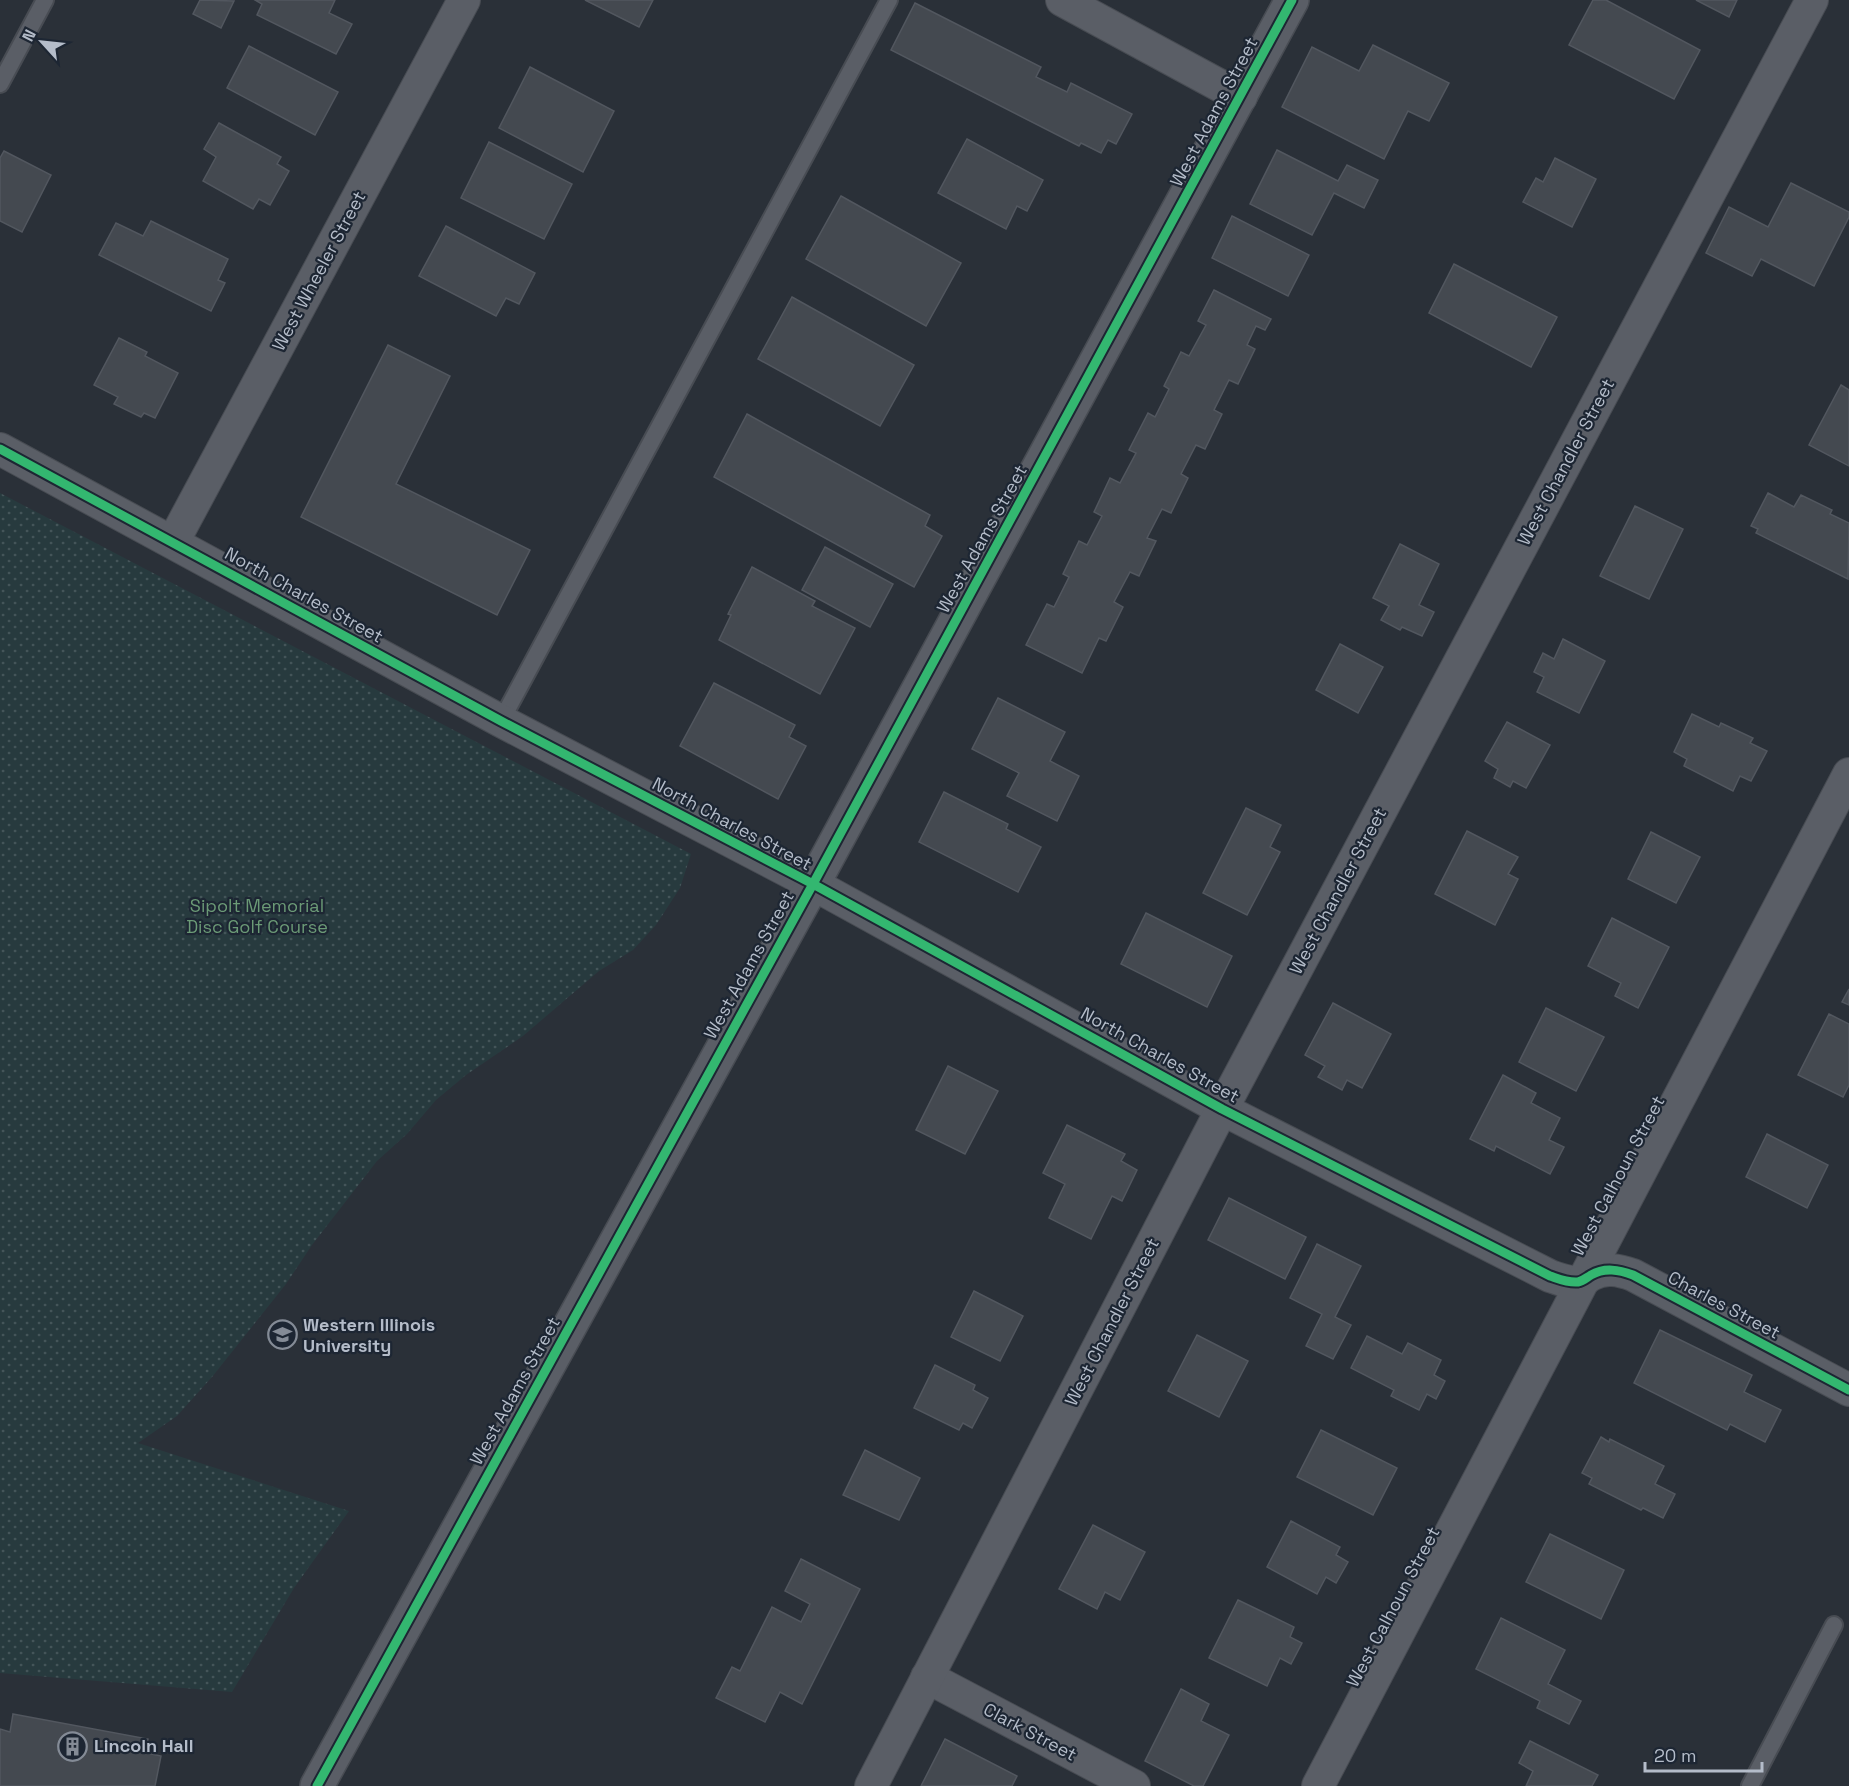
<svg xmlns="http://www.w3.org/2000/svg" width="1849" height="1786" viewBox="0 0 1849 1786" font-family="'Space Grotesk',sans-serif">
  <style>
    .grass { fill: url(#grass-dots) }
    .building { fill: #444950; stroke: #52575f; stroke-width: 1.5 }
    .lines { fill: none; stroke-linecap: round; stroke-linejoin: round }
    .service-casing { stroke: #484c53; stroke-width: 20 }
    .minor-casing { stroke: #484c53; stroke-width: 34 }
    .tertiary-casing { stroke: #484c53; stroke-width: 36 }
    .service { stroke: #5a5e66; stroke-width: 16 }
    .minor { stroke: #5a5e66; stroke-width: 32 }
    .tertiary { stroke: #5a5e66; stroke-width: 33 }
    .cycleway-casing { stroke: #1d2633; stroke-width: 13 }
    .cycleway { stroke: #33b770; stroke-width: 9 }
    .labels { text-anchor: middle; stroke-width: 4.5; stroke-linejoin: round; paint-order: stroke }
    .street-label { font-size: 18px; fill: #b4bcc9; stroke: #1d2633 }
    .park-label { font-size: 18px; fill: #6b9a76; stroke: #1d2633 }
    .poi-label { font-size: 18px; font-weight: bold; fill: #b4bcc9; stroke: #1d2633; text-anchor: start }
  </style>
  <defs>
    <pattern id="grass-dots" width="8" height="8" patternUnits="userSpaceOnUse" patternTransform="scale(1.5)"><rect width="8" height="8" fill="#273a3e"/><path d="M2 2h.1M6 6h.1" fill="none" stroke="#445559" stroke-width="1.8" stroke-linecap="round"/></pattern>
  </defs>
  <rect width="100%" height="100%" fill="#2a3038"/>
  <polygon class="grass" points="0,493 691,854 680,888 656,925 633,950 599,971 523,1036 466,1075 436,1100 407,1134 377,1161 312,1245 286,1284 212,1377 177,1416 138,1443 349,1511 294,1588 232,1692 0,1673"/>
  <g class="building">
    <polygon points="200,0 234,1 221,28 193,14"/>
    <polygon points="255,0 335,0 329,13 352,24 336,54 257,15 262,4"/>
    <polygon points="585,0 653,0 639,27"/>
    <polygon points="1593,0 1606,0 1700,50 1674,99 1569,45"/>
    <polygon points="1696,0 1737,0 1729,17"/>
    <polygon points="915,3 1041,67 1036,77 1067,92 1071,83 1132,114 1116,144 1108,140 1101,153 1081,143 1079,146 891,50"/>
    <polygon points="1373,45 1449,83 1429,121 1408,111 1384,159 1282,107 1312,47 1359,71"/>
    <polygon points="249,46 338,92 315,135 227,88"/>
    <polygon points="530,67 614,111 583,172 499,128"/>
    <polygon points="219,123 281,157 277,164 289,171 270,205 259,199 253,209 203,181 216,157 204,149"/>
    <polygon points="967,139 1043,180 1027,211 1017,206 1006,229 938,193"/>
    <polygon points="489,142 572,184 544,239 461,198"/>
    <polygon points="1277,150 1338,181 1347,165 1378,180 1364,208 1334,193 1312,235 1250,204"/>
    <polygon points="4,151 51,175 22,232 0,221 0,158"/>
    <polygon points="1555,158 1596,179 1572,227 1523,202 1536,178 1543,182"/>
    <polygon points="1791,183 1849,212 1849,217 1814,286 1761,259 1752,276 1706,253 1729,207 1768,227"/>
    <polygon points="841,196 961,263 926,326 806,259"/>
    <polygon points="1232,216 1309,255 1288,296 1212,258"/>
    <polygon points="151,221 228,259 218,280 225,283 211,311 99,255 116,223 143,236"/>
    <polygon points="446,226 535,273 519,304 506,298 496,316 419,276"/>
    <polygon points="1454,264 1557,317 1531,367 1429,313"/>
    <polygon points="1214,290 1271,319 1265,330 1256,326 1247,345 1255,349 1238,384 1229,380 1214,410 1222,414 1205,449 1196,445 1181,474 1188,478 1171,513 1162,509 1147,538 1156,541 1139,576 1130,572 1114,602 1123,607 1106,641 1099,638 1082,673 1026,645 1047,604 1054,607 1069,577 1063,574 1079,541 1087,545 1102,516 1094,512 1110,478 1120,483 1136,453 1129,450 1148,413 1155,417 1169,389 1164,386 1181,352 1189,356 1206,325 1198,321"/>
    <polygon points="792,297 914,365 880,426 758,359"/>
    <polygon points="119,338 147,352 145,356 178,373 155,418 144,413 141,417 114,404 118,397 94,385"/>
    <polygon points="388,345 450,376 396,484 530,550 497,615 301,517"/>
    <polygon points="1841,385 1849,390 1849,466 1809,445"/>
    <polygon points="747,414 930,515 925,526 942,536 914,587 714,477"/>
    <polygon points="1768,493 1794,507 1801,495 1832,510 1830,514 1849,523 1848,579 1756,533 1758,529 1751,526"/>
    <polygon points="1635,506 1683,529 1649,599 1600,576"/>
    <polygon points="1400,544 1439,564 1419,605 1434,612 1422,636 1402,627 1400,630 1381,620 1389,606 1373,598"/>
    <polygon points="825,547 893,584 870,627 802,590"/>
    <polygon points="752,567 815,601 812,606 855,628 820,694 719,640 731,615 728,614"/>
    <polygon points="1563,639 1605,661 1579,713 1537,692 1544,677 1534,672 1543,653 1554,659"/>
    <polygon points="1340,644 1383,667 1358,713 1316,690"/>
    <polygon points="714,683 795,725 789,737 806,746 778,799 680,746"/>
    <polygon points="998,698 1065,732 1050,761 1079,776 1057,821 1007,796 1019,773 972,749"/>
    <polygon points="1692,714 1719,727 1721,723 1753,738 1750,743 1767,751 1751,781 1740,776 1733,791 1684,766 1687,759 1674,752"/>
    <polygon points="1507,722 1550,745 1526,788 1513,781 1510,787 1494,778 1498,769 1485,761"/>
    <polygon points="944,792 1008,824 1006,829 1041,847 1018,892 919,842"/>
    <polygon points="1246,808 1281,825 1270,847 1280,852 1247,915 1203,893"/>
    <polygon points="1467,831 1518,857 1508,874 1518,879 1495,925 1435,894"/>
    <polygon points="1651,832 1700,857 1676,903 1628,879"/>
    <polygon points="1146,913 1232,956 1207,1007 1121,964"/>
    <polygon points="1612,918 1669,947 1638,1008 1615,996 1621,983 1588,966"/>
    <polygon points="1849,989 1849,1005 1842,1002"/>
    <polygon points="1333,1003 1391,1034 1362,1088 1347,1080 1342,1090 1318,1077 1325,1066 1305,1055"/>
    <polygon points="1546,1008 1604,1037 1576,1091 1519,1062"/>
    <polygon points="1829,1014 1849,1024 1849,1085 1843,1097 1798,1075"/>
    <polygon points="948,1066 998,1091 965,1154 916,1130"/>
    <polygon points="1503,1075 1536,1093 1531,1103 1560,1118 1549,1140 1564,1147 1550,1174 1496,1146 1494,1151 1470,1139"/>
    <polygon points="1067,1125 1125,1154 1121,1161 1137,1170 1122,1201 1112,1196 1091,1239 1049,1218 1065,1184 1043,1173"/>
    <polygon points="1767,1134 1828,1165 1807,1208 1746,1177"/>
    <polygon points="1229,1198 1306,1237 1285,1279 1208,1240"/>
    <polygon points="1317,1244 1361,1266 1335,1317 1351,1325 1333,1359 1306,1346 1322,1314 1290,1298"/>
    <polygon points="974,1291 1023,1316 1000,1361 951,1337"/>
    <polygon points="1660,1330 1752,1375 1744,1392 1781,1410 1765,1442 1730,1424 1727,1430 1634,1383"/>
    <polygon points="1197,1335 1248,1361 1219,1417 1168,1391"/>
    <polygon points="1367,1336 1402,1354 1408,1343 1441,1360 1434,1375 1445,1381 1436,1399 1427,1394 1419,1410 1391,1396 1394,1390 1351,1368"/>
    <polygon points="935,1365 975,1385 973,1390 988,1398 972,1428 963,1423 959,1430 914,1408"/>
    <polygon points="1321,1430 1397,1468 1373,1515 1297,1477"/>
    <polygon points="1601,1437 1609,1442 1610,1439 1664,1466 1655,1484 1675,1494 1663,1518 1643,1508 1641,1510 1589,1484 1592,1478 1582,1473"/>
    <polygon points="865,1450 920,1478 899,1520 843,1495"/>
    <polygon points="1291,1521 1340,1547 1336,1555 1348,1562 1336,1583 1326,1577 1317,1594 1267,1567"/>
    <polygon points="1093,1525 1145,1552 1120,1600 1105,1592 1097,1609 1059,1589"/>
    <polygon points="1550,1534 1624,1570 1601,1619 1526,1582"/>
    <polygon points="801,1559 860,1589 802,1704 780,1692 765,1722 716,1698 732,1667 740,1671 772,1607 801,1622 810,1604 785,1591"/>
    <polygon points="1238,1600 1294,1627 1290,1637 1302,1643 1291,1664 1280,1658 1267,1686 1209,1658"/>
    <polygon points="1501,1618 1565,1650 1548,1684 1581,1701 1569,1724 1537,1708 1540,1701 1476,1669"/>
    <polygon points="1181,1689 1209,1704 1201,1721 1229,1735 1203,1786 1194,1786 1145,1761"/>
    <polygon points="13,1714 148,1739 146,1753 161,1756 155,1786 0,1786 0,1729 10,1732"/>
    <polygon points="945,1739 1017,1776 1012,1786 921,1786"/>
    <polygon points="1530,1741 1598,1775 1592,1786 1526,1786 1533,1771 1519,1763"/>
  </g>
  <g class="lines">
    <defs>
      <g id="service">
        <polyline points="0,84 45,0"/>
        <polyline points="501,721 889,0"/>
        <polyline points="1750,1786 1834,1625"/>
      </g>
      <g id="minor">
        <polyline points="1062,0 1241,97"/>
        <path d="M 0,449 L 501,721 L 813,884 L 1222,1109 L 1550,1276 C 1559,1279 1568,1283 1578,1282 C 1583,1281 1586,1278 1591,1275 C 1605,1267 1619,1270 1633,1275 L 1849,1390"/>
        <polyline points="173,542 464,0"/>
        <polyline points="927,1677 1134,1786"/>
        <polyline points="871,1786 1222,1109 1812,0"/>
        <polyline points="1318,1786 1849,774"/>
      </g>
      <polyline id="tertiary" points="317,1786 813,884 1292,0"/>
    </defs>
    <use href="#service" class="service-casing"/>
    <use href="#minor" class="minor-casing"/>
    <use href="#tertiary" class="tertiary-casing"/>
    <use href="#service" class="service"/>
    <use href="#minor" class="minor"/>
    <use href="#tertiary" class="tertiary"/>
    <defs>
      <g id="cycleway">
        <path d="M 0,449 L 501,721 L 813,884 L 1222,1109 L 1550,1276 C 1559,1279 1568,1283 1578,1282 C 1583,1281 1586,1278 1591,1275 C 1605,1267 1619,1270 1633,1275 L 1849,1390"/>
        <polyline points="317,1786 813,884 1292,0"/>
      </g>
    </defs>
    <use href="#cycleway" class="cycleway-casing"/>
    <use href="#cycleway" class="cycleway"/>
  </g>
  <defs>
    <symbol id="university-ring" viewBox="-11 -11 22 22"><circle r="9.5" fill="#1d2633" stroke="#848b96" stroke-width="1.5"/><path d="M0-5L7-2L0 1L-7-2ZM-4 1L0 2.5L4 1V4Q0 6-4 4Z" fill="#848b96"/></symbol>
    <symbol id="building-ring" viewBox="-11 -11 22 22"><circle r="9.5" fill="#1d2633" stroke="#848b96" stroke-width="1.5"/><path d="M-4-6H4V6H1V3H-1V6H-4ZM-2.5-4.3h1.7v1.8h-1.7ZM.8-4.3h1.7v1.8H.8ZM-2.5-1h1.7V.8h-1.7ZM.8-1h1.7V.8H.8Z" fill="#848b96"/></symbol>
  </defs>
  <g fill-rule="evenodd">
    <use href="#university-ring" x="266" y="1318" width="33" height="33"/>
    <use href="#building-ring" x="56" y="1730" width="33" height="33"/>
  </g>
  <g class="labels">
    <g class="street-label">
      <text transform="translate(1214 112) rotate(-62)" y="6">West Adams Street</text>
      <text transform="translate(319 271) rotate(-62)" y="6">West Wheeler Street</text>
      <text transform="translate(1566 462) rotate(-62)" y="6">West Chandler Street</text>
      <text transform="translate(982 539) rotate(-61)" y="6">West Adams Street</text>
      <text transform="translate(304 595) rotate(29)" y="6">North Charles Street</text>
      <text transform="translate(732 824) rotate(28)" y="6">North Charles Street</text>
      <text transform="translate(1338 891) rotate(-62)" y="6">West Chandler Street</text>
      <text transform="translate(749 965) rotate(-61)" y="6">West Adams Street</text>
      <text transform="translate(1160 1055) rotate(29)" y="6">North Charles Street</text>
      <text transform="translate(1618 1176) rotate(-62)" y="6">West Calhoun Street</text>
      <text transform="translate(1724 1305) rotate(28)" y="6">Charles Street</text>
      <text transform="translate(1112 1322) rotate(-63)" y="6">West Chandler Street</text>
      <text transform="translate(515 1391) rotate(-61)" y="6">West Adams Street</text>
      <text transform="translate(1393 1607) rotate(-62)" y="6">West Calhoun Street</text>
      <text transform="translate(1030 1732) rotate(28)" y="6">Clark Street</text>
    </g>
    <g class="park-label">
      <text x="257" y="912">Sipolt Memorial<tspan x="257" dy="21">Disc Golf Course</tspan></text>
    </g>
    <g class="poi-label">
      <text x="303" y="1331">Western Illinois<tspan x="303" dy="21">University</tspan></text>
      <text x="94" y="1752">Lincoln Hall</text>
    </g>
  </g>
  <g transform="translate(42 42) rotate(297)" stroke="#1d2633" stroke-width="4.5" paint-order="stroke">
  <path d="M0-4.5L10 22L0 15L-10 22Z" fill="#b4bcc9"/>
  <text y="-9" font-size="16" font-weight="bold" text-anchor="middle" fill="#b4bcc9">N</text>
  </g>
  <path d="M1645 1762v9h117v-9" fill="none" stroke="#b4bcc9" stroke-width="3"/>
  <text x="1654" y="1762" font-size="18" fill="#b4bcc9" stroke="#1d2633" stroke-width="4.5" paint-order="stroke">20 m</text>
</svg>
